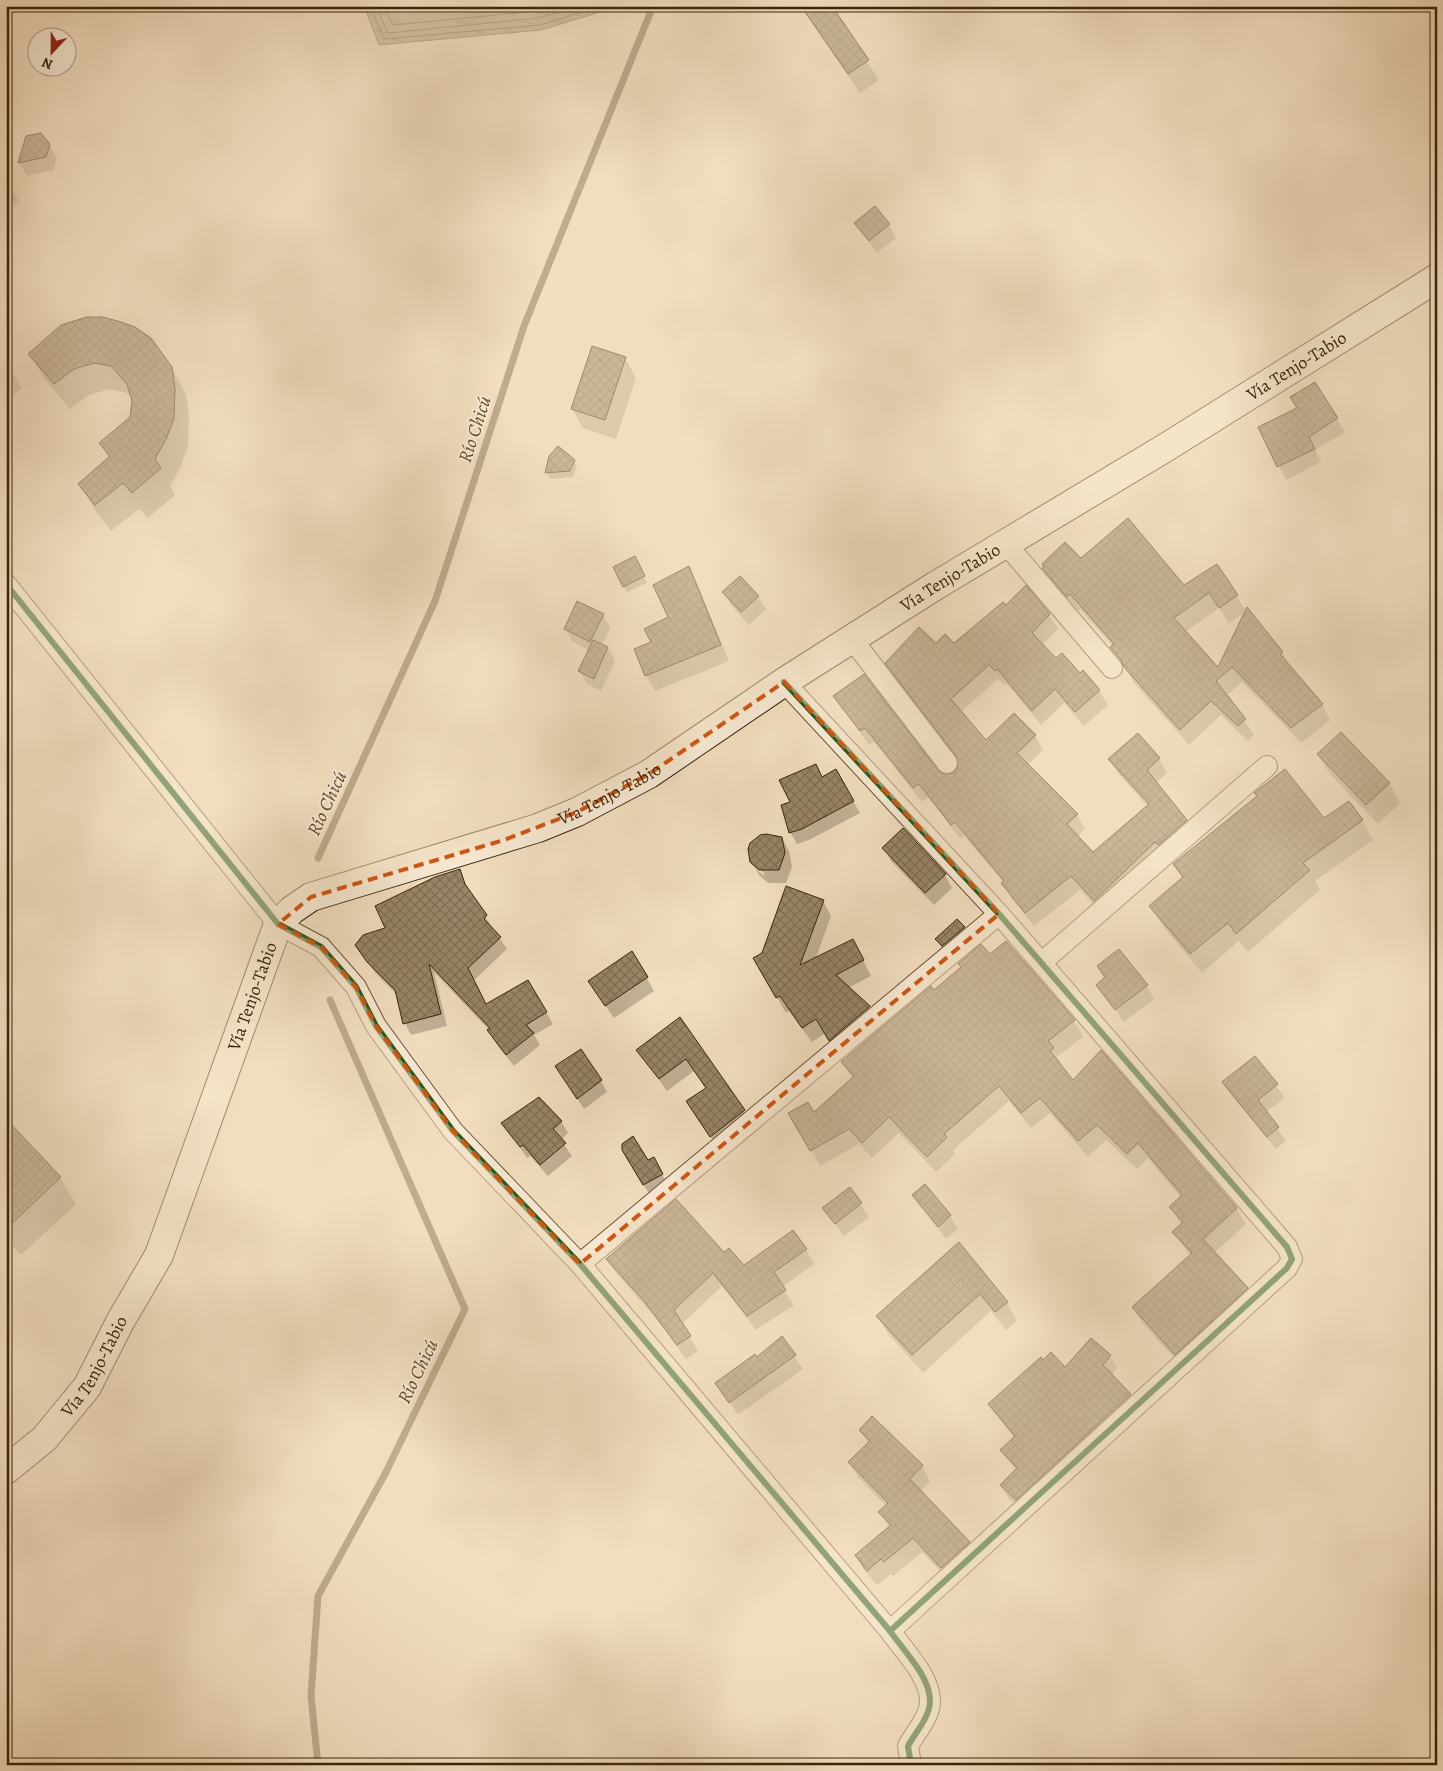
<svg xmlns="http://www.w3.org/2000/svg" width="1443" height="1771" viewBox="0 0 1443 1771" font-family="Alegreya,serif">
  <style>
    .water { fill: url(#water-ripples); stroke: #826e51 }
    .shadow { fill: #0003; fill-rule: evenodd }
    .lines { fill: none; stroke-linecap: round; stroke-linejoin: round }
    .shore { stroke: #766245; stroke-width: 1 }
    .stream { stroke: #826e51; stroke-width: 7 }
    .building { fill: url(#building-cross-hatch); stroke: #392509 }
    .minor-casing { stroke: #675336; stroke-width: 22 }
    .secondary-casing { stroke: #392509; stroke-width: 30 }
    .minor { stroke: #f7ead5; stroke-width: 20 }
    .secondary { stroke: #f7ead5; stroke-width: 28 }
    .cycleway-casing { stroke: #f7ead5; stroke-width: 9 }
    .cycleway { stroke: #1b5e20; stroke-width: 6 }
    .marked { fill: none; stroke: #d6540c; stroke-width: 4; stroke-dasharray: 10 6; stroke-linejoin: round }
    .labels { text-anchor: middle; stroke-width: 4; stroke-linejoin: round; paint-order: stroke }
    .street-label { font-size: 18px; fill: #392509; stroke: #f7ead5 }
    .water-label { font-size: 19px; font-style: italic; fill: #5e4a2d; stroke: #f7ead5 }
  </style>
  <defs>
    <pattern id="water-ripples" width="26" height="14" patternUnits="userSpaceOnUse" patternTransform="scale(1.25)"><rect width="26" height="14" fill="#b39f81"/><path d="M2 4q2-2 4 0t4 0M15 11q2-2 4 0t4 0" fill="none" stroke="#938168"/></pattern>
    <pattern id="building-cross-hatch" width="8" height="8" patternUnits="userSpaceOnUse" patternTransform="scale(1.25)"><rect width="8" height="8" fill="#998568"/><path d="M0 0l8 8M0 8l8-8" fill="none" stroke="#7e6d54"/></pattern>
  </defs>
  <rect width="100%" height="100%" fill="#f2debf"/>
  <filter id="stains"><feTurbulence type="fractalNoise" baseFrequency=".004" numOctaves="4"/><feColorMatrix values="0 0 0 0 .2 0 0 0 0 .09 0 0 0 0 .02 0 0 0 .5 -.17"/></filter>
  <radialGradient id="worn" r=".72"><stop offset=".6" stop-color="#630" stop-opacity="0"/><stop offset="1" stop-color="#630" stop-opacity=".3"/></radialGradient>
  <polygon class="water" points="364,6 620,6 541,30 379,45"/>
  <g class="shadow">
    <polygon points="800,6 830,6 879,80 860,93"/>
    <polygon points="27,137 49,145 57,158 53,170 27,176 19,163"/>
    <polygon points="6,181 19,201 6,212"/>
    <polygon points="856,224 889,225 896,238 877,253"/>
    <polygon points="30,354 171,367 186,394 189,416 188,446 181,466 170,486 175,495 148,518 139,509 111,531 95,510 79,484 109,459 100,444 131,418 133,399 127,393 109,389 89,395 70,409 45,380"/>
    <polygon points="625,358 636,378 616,439 583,428 572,409"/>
    <polygon points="6,363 22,388 6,401"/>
    <polygon points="1314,384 1345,432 1315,450 1321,462 1286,480 1260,428 1298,409"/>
    <polygon points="550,456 574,461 577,467 573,477 550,479 547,473"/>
    <path d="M 1080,560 L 1184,586 L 1216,565 L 1246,611 L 1282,652 L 1291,668 L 1322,704 L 1330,720 L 1301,743 L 1242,682 L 1226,696 L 1254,735 L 1248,741 L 1221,715 L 1189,745 L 1134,683 L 1113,646 L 1080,609 L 1077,612 L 1053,584 L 1044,568 ZM 1219,608 L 1229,623 L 1245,612 L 1218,670 L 1185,632 Z"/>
    <polygon points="638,564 647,583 627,592 624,586"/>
    <polygon points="688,568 697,583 729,661 655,691 646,675 652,643 670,618"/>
    <polygon points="1026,587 1049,615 1058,629 1042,645 1056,660 1080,675 1083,672 1099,691 1108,705 1084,726 1064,703 1041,725 1006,683 1004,685 998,679 961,712 986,742 1035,735 1043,750 1028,765 1077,815 1085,829 1077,837 1093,854 1148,807 1118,773 1110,759 1159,759 1167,773 1156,783 1186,821 1194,835 1103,915 1080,890 1034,926 1011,898 1004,883 964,836 960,839 928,797 922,802 874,742 869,745 835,697 943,775 954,774 959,767 958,760 895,677 887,663 936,644 954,645 1006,607"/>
    <polygon points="724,592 758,597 766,609 749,625 731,605"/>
    <polygon points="603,615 610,628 602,645 608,648 615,661 601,691 587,684 580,671 590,651 573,642 565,629"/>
    <polygon points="1318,755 1389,783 1400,803 1378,824 1330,774"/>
    <polygon points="836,771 860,813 809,840 797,844 790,832 792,803 823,778"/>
    <polygon points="1324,820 1362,821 1373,840 1315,881 1320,890 1248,952 1239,941 1202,973 1162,925 1151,906 1183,879 1174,864"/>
    <path d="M 782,838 L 789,851 L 792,867 L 786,883 L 768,883 L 759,875 L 751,861 ZM 755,865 L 765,874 L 763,875 L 755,868 Z"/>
    <polygon points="884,848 945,875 952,888 934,905 891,861"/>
    <polygon points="460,871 469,893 507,949 474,980 486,1005 528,981 553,1024 534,1035 540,1045 514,1066 495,1042 489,1030 434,972 447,1026 411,1035 405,1023 398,996 375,973 364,957 386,928"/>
    <polygon points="823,901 831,916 816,958 861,956 871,976 848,988 869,1007 877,1022 838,1055 826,1033 812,1042 789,1011 786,1013 755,958"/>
    <polygon points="964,928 972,940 944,952 937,940"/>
    <polygon points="1006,942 1074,1021 1083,1037 1057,1057 1062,1065 1060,1066 1073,1082 1236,1208 1246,1224 1214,1253 1247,1289 1256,1305 1185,1370 1142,1323 1133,1307 1190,1256 1174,1232 1181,1225 1171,1207 1181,1198 1148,1158 1137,1169 1106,1140 1088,1157 1050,1113 1031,1128 1009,1101 953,1150 955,1154 936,1172 899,1133 872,1158 859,1144 820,1166 790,1113 814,1114 852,1079 842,1062 934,992 961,968 959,964 990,956"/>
    <polygon points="1098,967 1147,986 1154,999 1124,1022 1097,985 1105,979"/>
    <polygon points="647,978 654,991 614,1018 597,994"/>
    <polygon points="680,1018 752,1124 719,1149 695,1114 706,1088 694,1071 667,1091 638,1050"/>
    <polygon points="1255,1057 1285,1098 1266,1112 1286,1141 1276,1149 1231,1095 1224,1082"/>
    <polygon points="563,1077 601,1081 607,1092 584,1109"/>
    <polygon points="6,1121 60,1178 76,1204 21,1255 6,1239"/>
    <polygon points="561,1121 568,1133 561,1140 572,1156 548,1176 530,1156 527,1158 503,1123"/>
    <polygon points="623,1150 647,1162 653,1158 669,1187 651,1197"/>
    <polygon points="925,1186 950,1216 958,1229 946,1239 913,1195"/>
    <polygon points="849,1189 869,1217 844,1236 824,1208"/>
    <polygon points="959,1244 1007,1303 1017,1321 1006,1330 991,1311 923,1373 888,1334 878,1316"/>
    <polygon points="806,1250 814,1264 782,1287 794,1305 756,1330 722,1286 682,1324 698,1351 686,1359 654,1316 616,1273 607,1259 743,1267"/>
    <polygon points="781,1338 803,1369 738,1415 717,1383 757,1358"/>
    <polygon points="1110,1356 1117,1368 1112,1375 1130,1395 1137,1407 1023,1511 1008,1498 1002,1486 1016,1470 1001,1451 1014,1438 989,1404 1043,1362 1065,1369"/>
    <polygon points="860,1430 922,1466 930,1481 920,1492 969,1543 977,1558 951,1582 922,1552 893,1576 891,1574 877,1585 865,1571 856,1556 890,1528 880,1512 886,1506 858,1477 849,1462 868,1444"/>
  </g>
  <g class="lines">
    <g class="shore">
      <polyline points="370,6 384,39 540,25 602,6"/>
      <polyline points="376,6 388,33 539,18 580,6"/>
      <polyline points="384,6 393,25 537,11 554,6"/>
    </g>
    <g class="stream">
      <polyline points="318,858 435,601 524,326 653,6"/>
      <polyline points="318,1765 311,1696 318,1596 385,1474 465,1309 330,1000"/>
    </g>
  </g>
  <g class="building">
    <polygon points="801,6 832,6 869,60 848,74"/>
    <polygon points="41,133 50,144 46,157 18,163 26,136"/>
    <polygon points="875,206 890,224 869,241 854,223"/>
    <polygon points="87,317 102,317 118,321 135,327 151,338 172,367 175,389 174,419 166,439 155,459 161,468 132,493 123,483 95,505 78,484 110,456 99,443 130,417 132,401 127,384 111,366 94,363 74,369 54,384 28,354 61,325"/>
    <polygon points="592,346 626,357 605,420 571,409"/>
    <polygon points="1315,382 1338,418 1309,437 1315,449 1277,467 1258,427 1297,408 1290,397"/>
    <polygon points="558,446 575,460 570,471 545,473 549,456"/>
    <polygon points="1128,518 1184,585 1217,564 1238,595 1219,608 1209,593 1174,618 1218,667 1247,607 1283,652 1280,654 1323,704 1291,728 1232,667 1216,681 1246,719 1238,726 1211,701 1180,730 1124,667 1121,660 1110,647 1114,644 1070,594 1067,597 1042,568 1044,567 1042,564 1065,542 1081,558"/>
    <polygon points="635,556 645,576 623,587 613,567"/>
    <polygon points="689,566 721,645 645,676 634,649 651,642 644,629 668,617 653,585"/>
    <polygon points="740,576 759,596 741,612 722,592"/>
    <polygon points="1026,585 1050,614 1032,633 1056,658 1062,653 1080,673 1083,670 1100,690 1075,712 1055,689 1032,711 997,669 995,671 989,665 951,699 986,740 1014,713 1036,735 1017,753 1078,814 1067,824 1093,852 1149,804 1108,759 1138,733 1160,758 1147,770 1187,820 1158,845 1155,842 1094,901 1071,876 1025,913 1001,883 1004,881 955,822 951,825 919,784 913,788 865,728 860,731 833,696 864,674 938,770 943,774 954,773 958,767 956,756 885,663 919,627 936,643 945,634 954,643 1003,602 1006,605"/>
    <polygon points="577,601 604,614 590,642 564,629"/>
    <polygon points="593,640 608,647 594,679 578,671"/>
    <polygon points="1341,732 1390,783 1366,805 1317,754"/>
    <polygon points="816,764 822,777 836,769 854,801 802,829 789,833 781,805 790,802 779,780"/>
    <polygon points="1285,769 1324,818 1349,801 1363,820 1303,863 1310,870 1236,934 1228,923 1190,954 1149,906 1183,877 1173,864 1257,796 1254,793"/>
    <polygon points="903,828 946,874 925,893 882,848"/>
    <polygon points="766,834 782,837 785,853 779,870 759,870 750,862 748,849 750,843 760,835"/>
    <polygon points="460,869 465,884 487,915 484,919 501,937 468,968 486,1004 528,980 547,1012 526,1025 534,1033 506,1055 487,1030 490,1028 429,964 441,1014 403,1024 395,990 367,962 355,945 363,935 385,928 375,906 435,877"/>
    <polygon points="786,886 824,900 800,965 853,939 864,960 836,975 870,1006 829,1041 816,1019 802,1028 780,996 776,998 753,958 762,953"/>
    <polygon points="957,919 965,927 942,946 935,939"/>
    <polygon points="1006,941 1075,1020 1048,1041 1054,1048 1050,1051 1073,1080 1101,1050 1237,1208 1203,1239 1248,1288 1175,1355 1132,1307 1192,1253 1172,1232 1183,1222 1169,1207 1182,1195 1138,1143 1127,1154 1097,1125 1078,1141 1040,1098 1021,1113 999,1086 944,1134 947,1137 927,1157 889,1117 862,1143 849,1129 810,1151 788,1113 808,1102 814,1112 854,1076 841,1062 931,986 934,990 961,967 958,964 981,944 990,954"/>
    <polygon points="1119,949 1148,985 1115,1010 1096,985 1105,977 1097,966"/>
    <polygon points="632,951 648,977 605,1006 588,981"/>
    <polygon points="680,1017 745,1110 710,1137 686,1101 706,1088 686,1059 659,1079 636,1050"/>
    <polygon points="581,1049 602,1080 577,1099 555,1066"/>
    <polygon points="1255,1056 1278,1084 1258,1100 1279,1127 1267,1137 1222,1082"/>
    <polygon points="539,1097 562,1121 553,1129 566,1143 540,1165 523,1145 520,1147 501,1123"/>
    <polygon points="6,1119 61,1177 6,1229"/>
    <polygon points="633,1136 648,1160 654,1157 663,1174 643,1185 622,1150 622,1144"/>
    <polygon points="925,1184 951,1215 938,1227 912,1195"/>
    <polygon points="850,1187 862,1203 835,1224 822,1208"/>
    <polygon points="676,1199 724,1252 729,1248 744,1265 793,1230 807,1249 774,1272 786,1290 747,1316 713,1273 674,1310 691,1336 677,1345 644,1301 606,1259"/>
    <polygon points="959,1242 1008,1302 995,1312 980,1294 912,1355 876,1316"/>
    <polygon points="782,1336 796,1355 729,1403 715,1383 755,1354 757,1357"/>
    <polygon points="1091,1338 1111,1355 1103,1365 1131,1394 1016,1500 1000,1485 1017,1468 1000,1450 1015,1436 988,1404 1041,1357 1043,1360 1051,1352 1065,1367"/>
    <polygon points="872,1416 923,1465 910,1479 970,1542 941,1568 913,1538 884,1562 881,1559 867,1571 855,1555 891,1525 878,1512 888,1503 848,1462 870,1441 859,1430"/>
  </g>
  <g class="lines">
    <defs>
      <g id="minor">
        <polyline points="1006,544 1112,668"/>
        <path d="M 6,584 L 278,924 L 321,947 L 356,987 L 376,1026 L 453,1131 L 580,1264 L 890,1631 C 903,1650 930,1676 930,1701 C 930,1717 915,1733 908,1746 L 911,1765"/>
        <polyline points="852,639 947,763"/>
        <polyline points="784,682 999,914 1287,1247 1292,1259 1287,1268 890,1631"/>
        <polyline points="1041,963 1267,766"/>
        <polyline points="580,1264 999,914"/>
      </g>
      <g id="secondary">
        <path id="s1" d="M 6,1470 L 44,1439 L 87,1387 L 120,1322 L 159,1255 L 278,924 L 292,910 L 311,897 L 538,828 L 577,812 L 649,774 L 784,682 L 935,586 L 1165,448 L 1437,278"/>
      </g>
    </defs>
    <use href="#minor" class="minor-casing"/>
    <use href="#secondary" class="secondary-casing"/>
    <use href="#minor" class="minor"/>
    <use href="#secondary" class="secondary"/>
    <defs>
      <g id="cycleway">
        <path d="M 6,584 L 278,924 L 321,947 L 356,987 L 376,1026 L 453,1131 L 580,1264 L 890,1631 C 903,1650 930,1676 930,1701 C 930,1717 915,1733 908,1746 L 911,1765"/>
        <polyline points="784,682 999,914 1287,1247 1292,1259 1287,1268 890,1631"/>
      </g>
    </defs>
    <use href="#cycleway" class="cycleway-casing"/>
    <use href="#cycleway" class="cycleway"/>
  </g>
  <path d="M0 0H1443V1771H0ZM 784,682 L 999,914 L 580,1264 L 453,1131 L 376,1026 L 356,987 L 321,947 L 278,924 L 311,897 L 504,840 L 577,812 L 649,774 Z" fill="#f2debf" fill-opacity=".55" fill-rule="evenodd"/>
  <path class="marked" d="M 784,682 L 999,914 L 580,1264 L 453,1131 L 376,1026 L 356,987 L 321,947 L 278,924 L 311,897 L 504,840 L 577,812 L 649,774 Z"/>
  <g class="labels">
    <g class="street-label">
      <text dy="6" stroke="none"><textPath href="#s1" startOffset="1788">Vía Tenjo-Tabio</textPath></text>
      <text dy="6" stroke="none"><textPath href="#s1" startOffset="1382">Vía Tenjo-Tabio</textPath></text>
      <text dy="6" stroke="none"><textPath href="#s1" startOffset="978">Vía Tenjo-Tabio</textPath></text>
      <text dy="6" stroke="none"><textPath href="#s1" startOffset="542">Vía Tenjo-Tabio</textPath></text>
      <text dy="6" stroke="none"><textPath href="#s1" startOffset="138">Vía Tenjo-Tabio</textPath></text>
    </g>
    <g class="water-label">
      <text transform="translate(474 429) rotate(-72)" y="7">Río Chicú</text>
      <text transform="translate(326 803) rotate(-65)" y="7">Río Chicú</text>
      <text transform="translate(417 1371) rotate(-64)" y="7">Río Chicú</text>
    </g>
  </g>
  <rect width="1443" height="1771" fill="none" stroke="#f2debf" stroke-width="25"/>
  <rect x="8" y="8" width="1428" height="1756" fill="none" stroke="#392509" stroke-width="2.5"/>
  <rect x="12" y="12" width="1418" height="1746" fill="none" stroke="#392509"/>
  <g transform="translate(52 52) rotate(202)"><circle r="24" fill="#f7ead5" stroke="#ab9b83"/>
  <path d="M0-4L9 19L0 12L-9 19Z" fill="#8f2418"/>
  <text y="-8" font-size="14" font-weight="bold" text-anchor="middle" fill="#392509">N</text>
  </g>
  <rect width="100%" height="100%" filter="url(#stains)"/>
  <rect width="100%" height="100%" fill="url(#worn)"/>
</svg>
